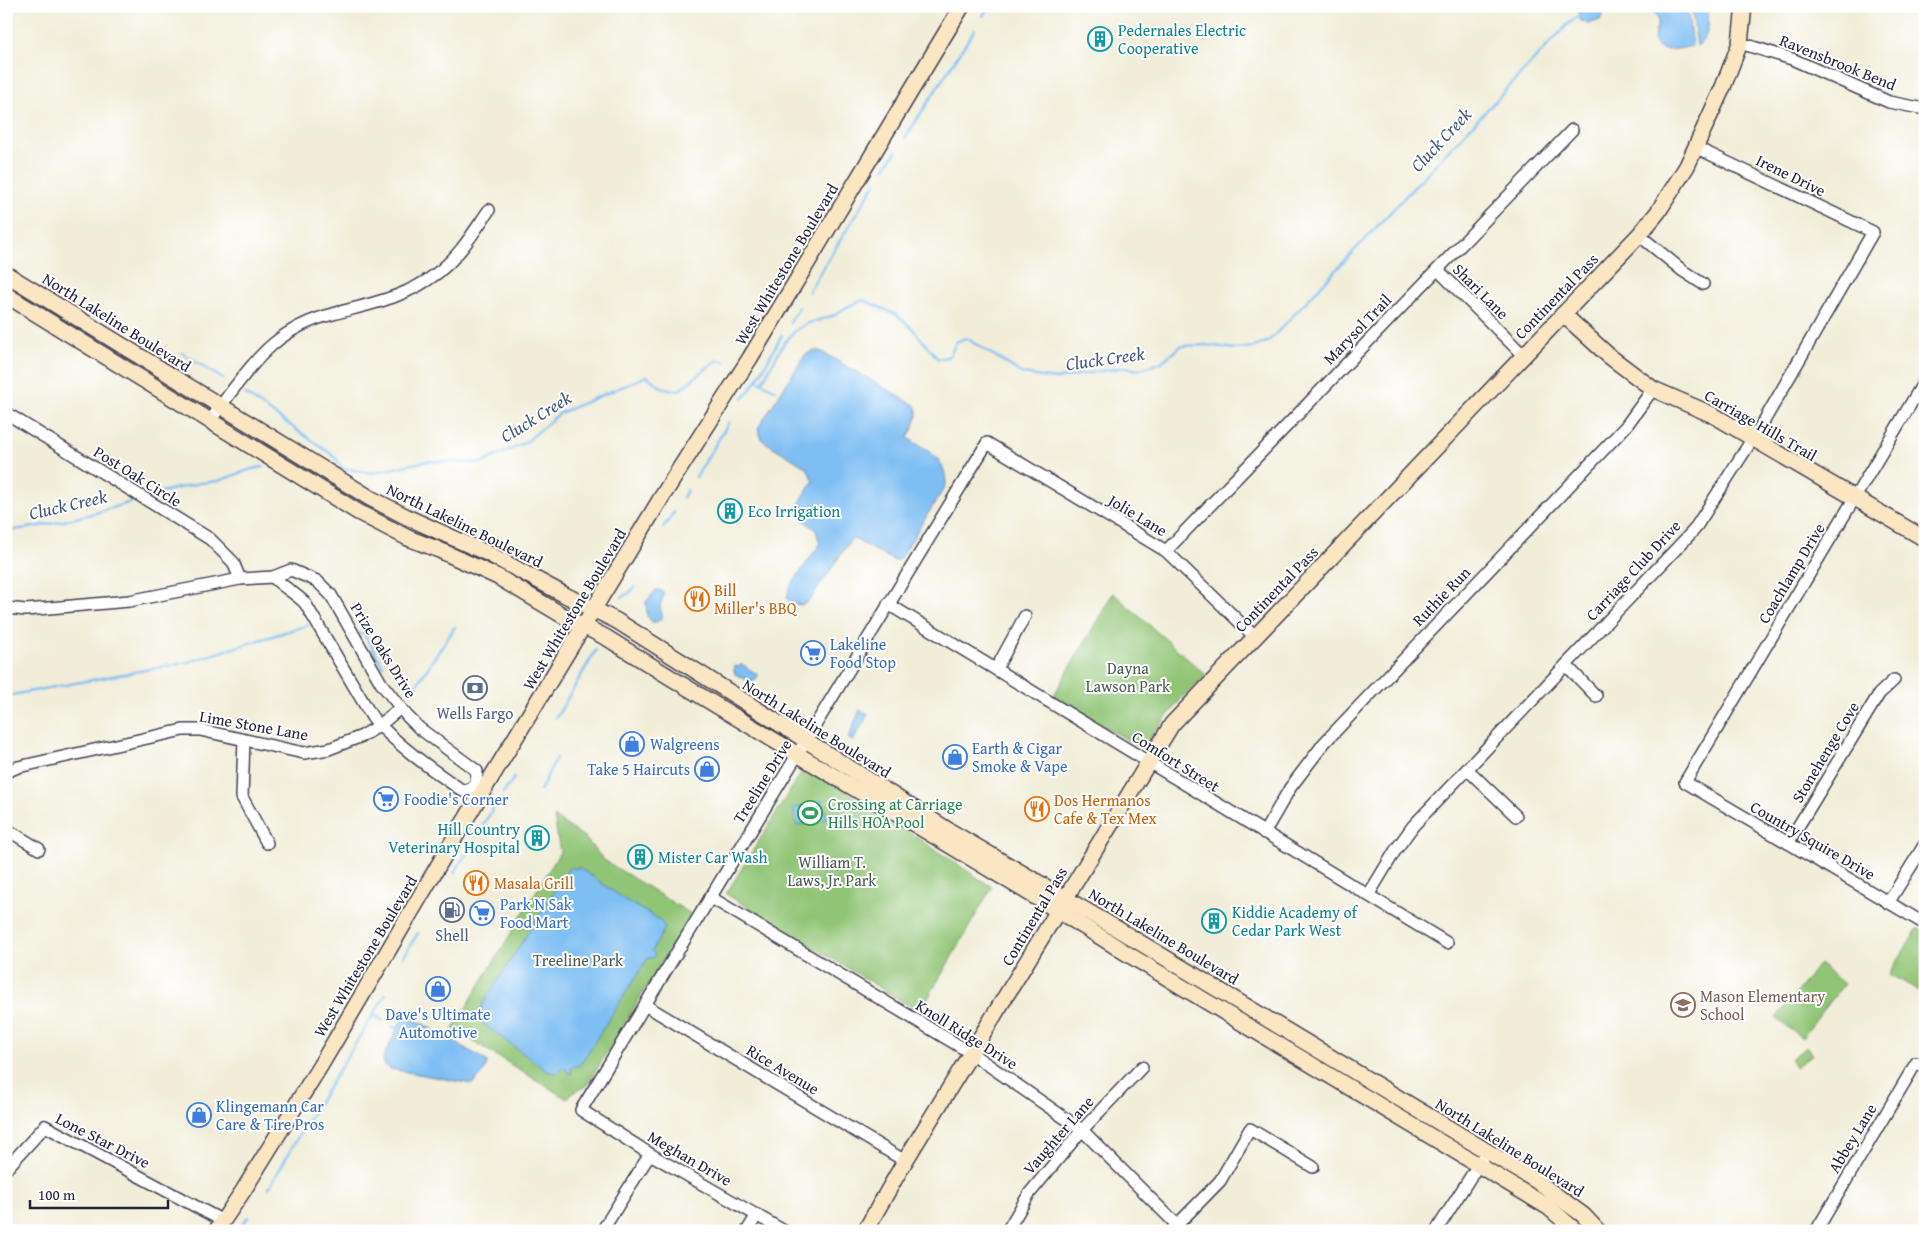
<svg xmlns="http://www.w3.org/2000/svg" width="1931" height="1237" viewBox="0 0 1931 1237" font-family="'Gentium Book Plus',serif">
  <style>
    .green { fill: #91c576; stroke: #5a7458 }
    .water { fill: #7ebef3; stroke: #507097 }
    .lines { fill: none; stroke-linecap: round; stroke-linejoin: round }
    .stream { stroke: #7ebef3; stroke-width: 2.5 }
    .street-casing { stroke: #414053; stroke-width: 14 }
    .secondary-casing { stroke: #414053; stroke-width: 18 }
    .street { stroke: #fff; stroke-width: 11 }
    .secondary { stroke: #fbe6c4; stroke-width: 15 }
    .labels { text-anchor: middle; stroke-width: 4; stroke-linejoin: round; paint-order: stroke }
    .culture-label { font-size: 16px; fill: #0d838f; stroke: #fff; text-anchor: start }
    .street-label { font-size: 16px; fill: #22223b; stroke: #fff }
    .food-label { font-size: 16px; fill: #c56008; stroke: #fff; text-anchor: start }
    .shop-label { font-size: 16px; fill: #366cbe; stroke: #fff; text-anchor: start }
    .park-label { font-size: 16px; fill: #495b50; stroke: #fff }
    .service-label { font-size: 16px; fill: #4e5e75; stroke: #fff }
    .leisure-label { font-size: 16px; fill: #27864d; stroke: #fff; text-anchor: start }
    .education-label { font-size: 16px; fill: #785e54; stroke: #fff; text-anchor: start }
    .water-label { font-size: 18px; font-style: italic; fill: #42597b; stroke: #fff }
  </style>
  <rect width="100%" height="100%" fill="#fff"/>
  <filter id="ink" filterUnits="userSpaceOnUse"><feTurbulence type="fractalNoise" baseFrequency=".02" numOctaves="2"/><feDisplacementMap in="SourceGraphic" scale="10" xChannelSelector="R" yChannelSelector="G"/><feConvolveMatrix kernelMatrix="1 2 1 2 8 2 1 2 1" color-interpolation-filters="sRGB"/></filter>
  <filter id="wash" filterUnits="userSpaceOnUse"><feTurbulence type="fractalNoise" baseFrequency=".0096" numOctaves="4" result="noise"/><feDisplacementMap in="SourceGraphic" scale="20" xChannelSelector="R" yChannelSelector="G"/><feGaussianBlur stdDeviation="1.12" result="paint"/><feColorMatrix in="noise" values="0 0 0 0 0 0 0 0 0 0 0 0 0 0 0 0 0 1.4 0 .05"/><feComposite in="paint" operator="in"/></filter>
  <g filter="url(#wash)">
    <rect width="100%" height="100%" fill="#f1edd8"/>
    <g class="green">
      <polygon points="1113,593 1206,675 1180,700 1146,744 1135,744 1053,697"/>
      <polygon points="806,765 992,887 920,1012 726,894"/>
      <path d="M 554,817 L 584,837 L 604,860 L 691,914 L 587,1085 C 580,1091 572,1091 567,1099 L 453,1029 L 560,852 Z"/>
      <polygon points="1918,928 1925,932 1925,994 1889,974"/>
      <polygon points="1819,964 1844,984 1802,1038 1776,1018"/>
      <polygon points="1807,1047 1812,1055 1795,1067 1790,1059"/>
    </g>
    <g class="water">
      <polygon points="1583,6 1610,6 1606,9 1600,20 1588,24 1580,20 1578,12"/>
      <path d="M 1644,6 L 1687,6 L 1692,46 C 1683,48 1655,56 1654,40 C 1654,32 1659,26 1658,17 Z"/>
      <path d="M 1691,6 L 1708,7 C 1708,23 1711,36 1697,46 Z"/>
      <path d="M 813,351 L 820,351 L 916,406 C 920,418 913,427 908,438 C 930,454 945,455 946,485 L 900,559 L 895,561 L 852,538 L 810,600 L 802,605 L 794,604 L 787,599 L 789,588 L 820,544 L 816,530 L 802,519 L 797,507 L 813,481 L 807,468 L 762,440 L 758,428 L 805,355 Z"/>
      <polygon points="656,590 659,590 664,593 660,607 663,618 656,622 652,622 647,616 646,602"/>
      <polygon points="740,665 743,665 757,674 758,677 751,682 735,674 734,671 735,666 738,667"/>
      <polygon points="860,710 868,715 853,741 848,738"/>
      <polygon points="823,800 827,818 797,826 793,808"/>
      <polygon points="569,868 580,868 627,901 660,920 665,928 652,951 655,955 653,958 648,958 583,1060 580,1065 571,1067 572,1073 568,1073 566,1069 563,1067 557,1074 547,1071 482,1023 479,1017 483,1004"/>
      <path d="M 411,1017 L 487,1061 C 487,1070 479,1079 472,1084 L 391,1069 L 384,1064 L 383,1058 L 402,1019 Z"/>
    </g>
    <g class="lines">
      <g class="stream">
        <polyline points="1685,11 1693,6"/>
        <polyline points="983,16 989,6"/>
        <polyline points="905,138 975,29"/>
        <polyline points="884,169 896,152"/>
        <polyline points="809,291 876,182"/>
        <polyline points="790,322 799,307"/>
        <polyline points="182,353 223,379"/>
        <polyline points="757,380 776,390"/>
        <polyline points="762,382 784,343 795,331 806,324 835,315 845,308 863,300 897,315 913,329 938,359 950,356 956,342 966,338 1023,374 1055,379 1125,367 1137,370 1160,363 1181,346 1206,345 1236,349 1254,347 1269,341 1568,24 1580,15"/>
        <polyline points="245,394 330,453 337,460 342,468 372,473 426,461 482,463 526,442 560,413 647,376 661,387 678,391 717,360 726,362"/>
        <polyline points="743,399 757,380 782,335"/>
        <polyline points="696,477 729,422"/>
        <polyline points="161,492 200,483 218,481 252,469 263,467"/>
        <polyline points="683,498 687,490"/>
        <polyline points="663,528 674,512"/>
        <path d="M 6,531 C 50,526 92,515 134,501"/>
        <polyline points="622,597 629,593 635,587"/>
        <polyline points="359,634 364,634 383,666"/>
        <polyline points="413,690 455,627"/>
        <polyline points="6,696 188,662 308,625"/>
        <polyline points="556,718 596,650"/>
        <polyline points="540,791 556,758"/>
        <polyline points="503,793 514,778"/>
        <polyline points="483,825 494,807"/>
        <polyline points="454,873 468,851"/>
        <polyline points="403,957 418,933"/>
        <polyline points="373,1014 383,1021"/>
        <polyline points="392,1026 399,1031"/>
        <polyline points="269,1188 302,1130 386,994"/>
        <polyline points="238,1231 248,1217"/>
      </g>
    </g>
  </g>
  <g filter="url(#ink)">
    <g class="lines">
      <defs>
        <g id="street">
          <polyline points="1740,43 1792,59 1889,102 1925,109"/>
          <polyline points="1639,235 1683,271 1703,284"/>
          <polyline points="1438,270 1524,356"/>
          <polyline points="1925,380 1685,782 1925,924"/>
          <polyline points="6,413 210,539 233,562 240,579"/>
          <path d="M 211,421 C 216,411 222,405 228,396 C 259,355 281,327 333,314 C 369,304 405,298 436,274 C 459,257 473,233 489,210"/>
          <polyline points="1166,551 1572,130"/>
          <path d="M 273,577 C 283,587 295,593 305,603 L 372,717 C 398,746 431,769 463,791 L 476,786"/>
          <polyline points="888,604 1447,943"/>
          <polyline points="6,608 26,610 129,601 240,579 273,577 291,570 317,581 331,595 381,683 407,716 419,728 477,771 476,786"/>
          <polyline points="1566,665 1596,696"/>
          <polyline points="996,669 1025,616"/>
          <polyline points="244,740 242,797 267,843"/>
          <polyline points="1467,769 1516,816"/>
          <polyline points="6,772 18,767 183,730 200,730 304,753 329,749 362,736 379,726 400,708"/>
          <polyline points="6,829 39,849"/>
          <polyline points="1264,833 1290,788 1325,742 1610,443 1626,426 1653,389"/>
          <polyline points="1788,843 1879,694 1894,680"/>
          <polyline points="1369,894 1395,851 1413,826 1694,530 1764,421 1873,232 1695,147"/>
          <polyline points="710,897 971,1053 1082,1130 1183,1231"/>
          <polyline points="1888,903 1925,844"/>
          <polyline points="645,1005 905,1161"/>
          <polyline points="6,1169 45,1126 223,1221"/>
          <polyline points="1173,1229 1220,1181 1250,1129 1313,1167"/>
          <polyline points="602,1231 650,1154"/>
          <polyline points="747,1231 757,1215"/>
          <polyline points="784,1231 650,1154 581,1110 987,443 1166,551 1255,637"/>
          <polyline points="1007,1231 1029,1194 1082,1130 1142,1067"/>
          <polyline points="1436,1231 1487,1151"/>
          <polyline points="1816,1231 1916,1063 1925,1067"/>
        </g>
        <g id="secondary">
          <polyline points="6,274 370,498 409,518 489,554 565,595 617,621 948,830 1109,924 1535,1180 1583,1215 1598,1231"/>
          <path d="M 6,295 L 358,512 L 408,538 L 437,549 L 498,577 L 562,615 L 607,638 C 778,746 955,845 1126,953 L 1548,1207 L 1576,1231"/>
          <polyline points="1563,314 1609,356 1653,389 1713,415 1925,539"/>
          <polyline points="216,1231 243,1191 322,1063 461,827 663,495 750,358 962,6"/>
          <polyline points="865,1231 905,1161 1172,724 1639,235 1658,212 1687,166 1723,87 1740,43 1744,6"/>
        </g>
      </defs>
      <use href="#street" class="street-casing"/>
      <use href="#secondary" class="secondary-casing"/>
      <use href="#street" class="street"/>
      <use href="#secondary" class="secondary"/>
    </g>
  </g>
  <defs>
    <symbol id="building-ring" viewBox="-11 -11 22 22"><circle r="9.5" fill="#fff" stroke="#0f9aa8" stroke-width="1.5"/><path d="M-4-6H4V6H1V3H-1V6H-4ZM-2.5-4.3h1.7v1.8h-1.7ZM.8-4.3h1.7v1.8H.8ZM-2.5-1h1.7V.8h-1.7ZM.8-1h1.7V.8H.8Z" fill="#0f9aa8"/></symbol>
    <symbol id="restaurant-ring" viewBox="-11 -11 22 22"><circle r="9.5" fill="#fff" stroke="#e8710a" stroke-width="1.5"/><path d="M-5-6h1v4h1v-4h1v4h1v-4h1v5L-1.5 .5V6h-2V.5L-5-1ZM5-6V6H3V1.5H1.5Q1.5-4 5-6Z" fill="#e8710a"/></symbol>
    <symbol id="supermarket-ring" viewBox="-11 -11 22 22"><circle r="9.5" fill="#fff" stroke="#3f7fe0" stroke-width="1.5"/><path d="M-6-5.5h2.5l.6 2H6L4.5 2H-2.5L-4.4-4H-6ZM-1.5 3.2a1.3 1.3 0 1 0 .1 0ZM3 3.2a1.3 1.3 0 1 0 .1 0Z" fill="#3f7fe0"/></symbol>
    <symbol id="bank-ring" viewBox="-11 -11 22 22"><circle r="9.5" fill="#fff" stroke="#5c6f8a" stroke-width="1.5"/><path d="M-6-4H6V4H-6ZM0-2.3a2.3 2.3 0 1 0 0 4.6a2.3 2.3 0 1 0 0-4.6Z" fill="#5c6f8a"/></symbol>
    <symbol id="shop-ring" viewBox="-11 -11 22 22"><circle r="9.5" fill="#fff" stroke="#3f7fe0" stroke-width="1.5"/><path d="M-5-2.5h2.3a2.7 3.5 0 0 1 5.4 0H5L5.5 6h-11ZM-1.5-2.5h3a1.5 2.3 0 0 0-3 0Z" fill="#3f7fe0"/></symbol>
    <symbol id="stadium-ring" viewBox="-11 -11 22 22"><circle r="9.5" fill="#fff" stroke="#2e9e5b" stroke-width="1.5"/><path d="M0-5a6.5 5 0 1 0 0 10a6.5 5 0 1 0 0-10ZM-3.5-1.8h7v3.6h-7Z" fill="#2e9e5b"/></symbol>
    <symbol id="fuel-ring" viewBox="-11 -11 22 22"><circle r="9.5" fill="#fff" stroke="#5c6f8a" stroke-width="1.5"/><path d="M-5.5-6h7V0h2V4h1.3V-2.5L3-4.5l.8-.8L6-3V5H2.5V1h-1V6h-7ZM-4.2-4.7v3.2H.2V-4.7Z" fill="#5c6f8a"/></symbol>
    <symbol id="school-ring" viewBox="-11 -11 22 22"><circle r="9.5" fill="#fff" stroke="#8d6e63" stroke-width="1.5"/><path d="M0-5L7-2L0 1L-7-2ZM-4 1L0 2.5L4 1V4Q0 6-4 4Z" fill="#8d6e63"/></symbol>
  </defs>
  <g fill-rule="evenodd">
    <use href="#building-ring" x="1086" y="25" width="28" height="28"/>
    <use href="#building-ring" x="716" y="497" width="28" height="28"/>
    <use href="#restaurant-ring" x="683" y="585" width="28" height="28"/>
    <use href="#supermarket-ring" x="799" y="639" width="28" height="28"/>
    <use href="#bank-ring" x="461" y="674" width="28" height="28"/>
    <use href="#shop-ring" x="618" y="730" width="28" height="28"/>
    <use href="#shop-ring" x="941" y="743" width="28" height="28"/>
    <use href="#shop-ring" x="693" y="755" width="28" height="28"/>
    <use href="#supermarket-ring" x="372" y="785" width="28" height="28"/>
    <use href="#restaurant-ring" x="1023" y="795" width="28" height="28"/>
    <use href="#stadium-ring" x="796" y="799" width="28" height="28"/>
    <use href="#building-ring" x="523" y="824" width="28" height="28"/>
    <use href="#building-ring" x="626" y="843" width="28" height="28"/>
    <use href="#restaurant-ring" x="462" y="869" width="28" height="28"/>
    <use href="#fuel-ring" x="438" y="896" width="28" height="28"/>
    <use href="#supermarket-ring" x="468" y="899" width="28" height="28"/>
    <use href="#building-ring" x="1200" y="907" width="28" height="28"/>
    <use href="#shop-ring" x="424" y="975" width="28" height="28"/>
    <use href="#school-ring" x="1669" y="991" width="28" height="28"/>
    <use href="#shop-ring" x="185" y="1101" width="28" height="28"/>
  </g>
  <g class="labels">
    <g class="culture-label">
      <text x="1118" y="36">Pedernales Electric<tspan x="1118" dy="18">Cooperative</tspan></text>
      <text x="748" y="517">Eco Irrigation</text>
      <text x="520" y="835" text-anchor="end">Hill Country<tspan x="520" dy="18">Veterinary Hospital</tspan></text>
      <text x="658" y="863">Mister Car Wash</text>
      <text x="1232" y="918">Kiddie Academy of<tspan x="1232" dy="18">Cedar Park West</tspan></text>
    </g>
    <g class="street-label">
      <text transform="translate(1838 62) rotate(22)" y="6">Ravensbrook Bend</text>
      <text transform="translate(1791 175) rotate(26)" y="6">Irene Drive</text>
      <text transform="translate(786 264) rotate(-59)" y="6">West Whitestone Boulevard</text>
      <text transform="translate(1481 291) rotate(45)" y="6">Shari Lane</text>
      <text transform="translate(1556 296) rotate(-46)" y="6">Continental Pass</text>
      <text transform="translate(117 322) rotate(32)" y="6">North Lakeline Boulevard</text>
      <text transform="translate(1357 329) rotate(-46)" y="6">Marysol Trail</text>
      <text transform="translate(1761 425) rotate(30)" y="6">Carriage Hills Trail</text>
      <text transform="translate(138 476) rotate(32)" y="6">Post Oak Circle</text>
      <text transform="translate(1138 515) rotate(31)" y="6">Jolie Lane</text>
      <text transform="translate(465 525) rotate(26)" y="6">North Lakeline Boulevard</text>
      <text transform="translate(1633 570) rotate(-47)" y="6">Carriage Club Drive</text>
      <text transform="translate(1791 573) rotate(-59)" y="6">Coachlamp Drive</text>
      <text transform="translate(1276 589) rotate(-46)" y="6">Continental Pass</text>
      <text transform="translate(1441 596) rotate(-46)" y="6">Ruthie Run</text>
      <text transform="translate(574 609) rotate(-59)" y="6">West Whitestone Boulevard</text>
      <text transform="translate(384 650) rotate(58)" y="6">Prize Oaks Drive</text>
      <text transform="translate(254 725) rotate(10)" y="6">Lime Stone Lane</text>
      <text transform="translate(817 728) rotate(32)" y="6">North Lakeline Boulevard</text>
      <text transform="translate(1825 752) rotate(-59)" y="6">Stonehenge Cove</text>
      <text transform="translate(1176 761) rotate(32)" y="6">Comfort Street</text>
      <text transform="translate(762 781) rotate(-58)" y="6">Treeline Drive</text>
      <text transform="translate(1813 840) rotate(30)" y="6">Country Squire Drive</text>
      <text transform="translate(1034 916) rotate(-59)" y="6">Continental Pass</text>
      <text transform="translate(1164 936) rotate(31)" y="6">North Lakeline Boulevard</text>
      <text transform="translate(365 956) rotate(-59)" y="6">West Whitestone Boulevard</text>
      <text transform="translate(967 1034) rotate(32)" y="6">Knoll Ridge Drive</text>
      <text transform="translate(783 1069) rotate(31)" y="6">Rice Avenue</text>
      <text transform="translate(1058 1135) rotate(-49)" y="6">Vaughter Lane</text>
      <text transform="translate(1852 1138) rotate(-59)" y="6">Abbey Lane</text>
      <text transform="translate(103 1140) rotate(27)" y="6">Lone Star Drive</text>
      <text transform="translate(1510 1147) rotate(32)" y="6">North Lakeline Boulevard</text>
      <text transform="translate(690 1158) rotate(30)" y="6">Meghan Drive</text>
    </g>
    <g class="food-label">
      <text x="714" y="596">Bill<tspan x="714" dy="18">Miller's BBQ</tspan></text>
      <text x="1054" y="806">Dos Hermanos<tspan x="1054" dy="18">Cafe &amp; Tex Mex</tspan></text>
      <text x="494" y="889">Masala Grill</text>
    </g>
    <g class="shop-label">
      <text x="830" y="650">Lakeline<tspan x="830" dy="18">Food Stop</tspan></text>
      <text x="650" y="750">Walgreens</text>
      <text x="972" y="754">Earth &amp; Cigar<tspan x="972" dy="18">Smoke &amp; Vape</tspan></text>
      <text x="690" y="775" text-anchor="end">Take 5 Haircuts</text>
      <text x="404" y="805">Foodie's Corner</text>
      <text x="500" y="910">Park N Sak<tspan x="500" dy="18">Food Mart</tspan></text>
      <text x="438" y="1020" text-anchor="middle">Dave's Ultimate<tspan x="438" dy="18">Automotive</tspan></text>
      <text x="216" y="1112">Klingemann Car<tspan x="216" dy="18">Care &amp; Tire Pros</tspan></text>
    </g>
    <g class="park-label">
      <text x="1128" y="674">Dayna<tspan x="1128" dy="18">Lawson Park</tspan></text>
      <text x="832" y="868">William T.<tspan x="832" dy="18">Laws, Jr. Park</tspan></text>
      <text x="578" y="966">Treeline Park</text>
    </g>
    <g class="service-label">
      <text x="475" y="719">Wells Fargo</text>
      <text x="452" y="941">Shell</text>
    </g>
    <g class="leisure-label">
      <text x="828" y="810">Crossing at Carriage<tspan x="828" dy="18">Hills HOA Pool</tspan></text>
    </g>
    <g class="education-label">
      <text x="1700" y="1002">Mason Elementary<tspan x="1700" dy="18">School</tspan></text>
    </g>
    <g class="water-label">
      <text transform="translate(1441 140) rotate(-47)" y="6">Cluck Creek</text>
      <text transform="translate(1105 359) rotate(-8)" y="6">Cluck Creek</text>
      <text transform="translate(536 417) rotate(-32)" y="6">Cluck Creek</text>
      <text transform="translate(68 505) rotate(-13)" y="6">Cluck Creek</text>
    </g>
  </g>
  <rect width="1931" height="1237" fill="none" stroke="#fff" stroke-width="25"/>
  <path d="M30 1200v8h138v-8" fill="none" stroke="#22223b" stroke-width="2.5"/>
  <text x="38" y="1200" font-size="15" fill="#22223b" stroke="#ffffff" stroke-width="4" paint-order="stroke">100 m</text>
</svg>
